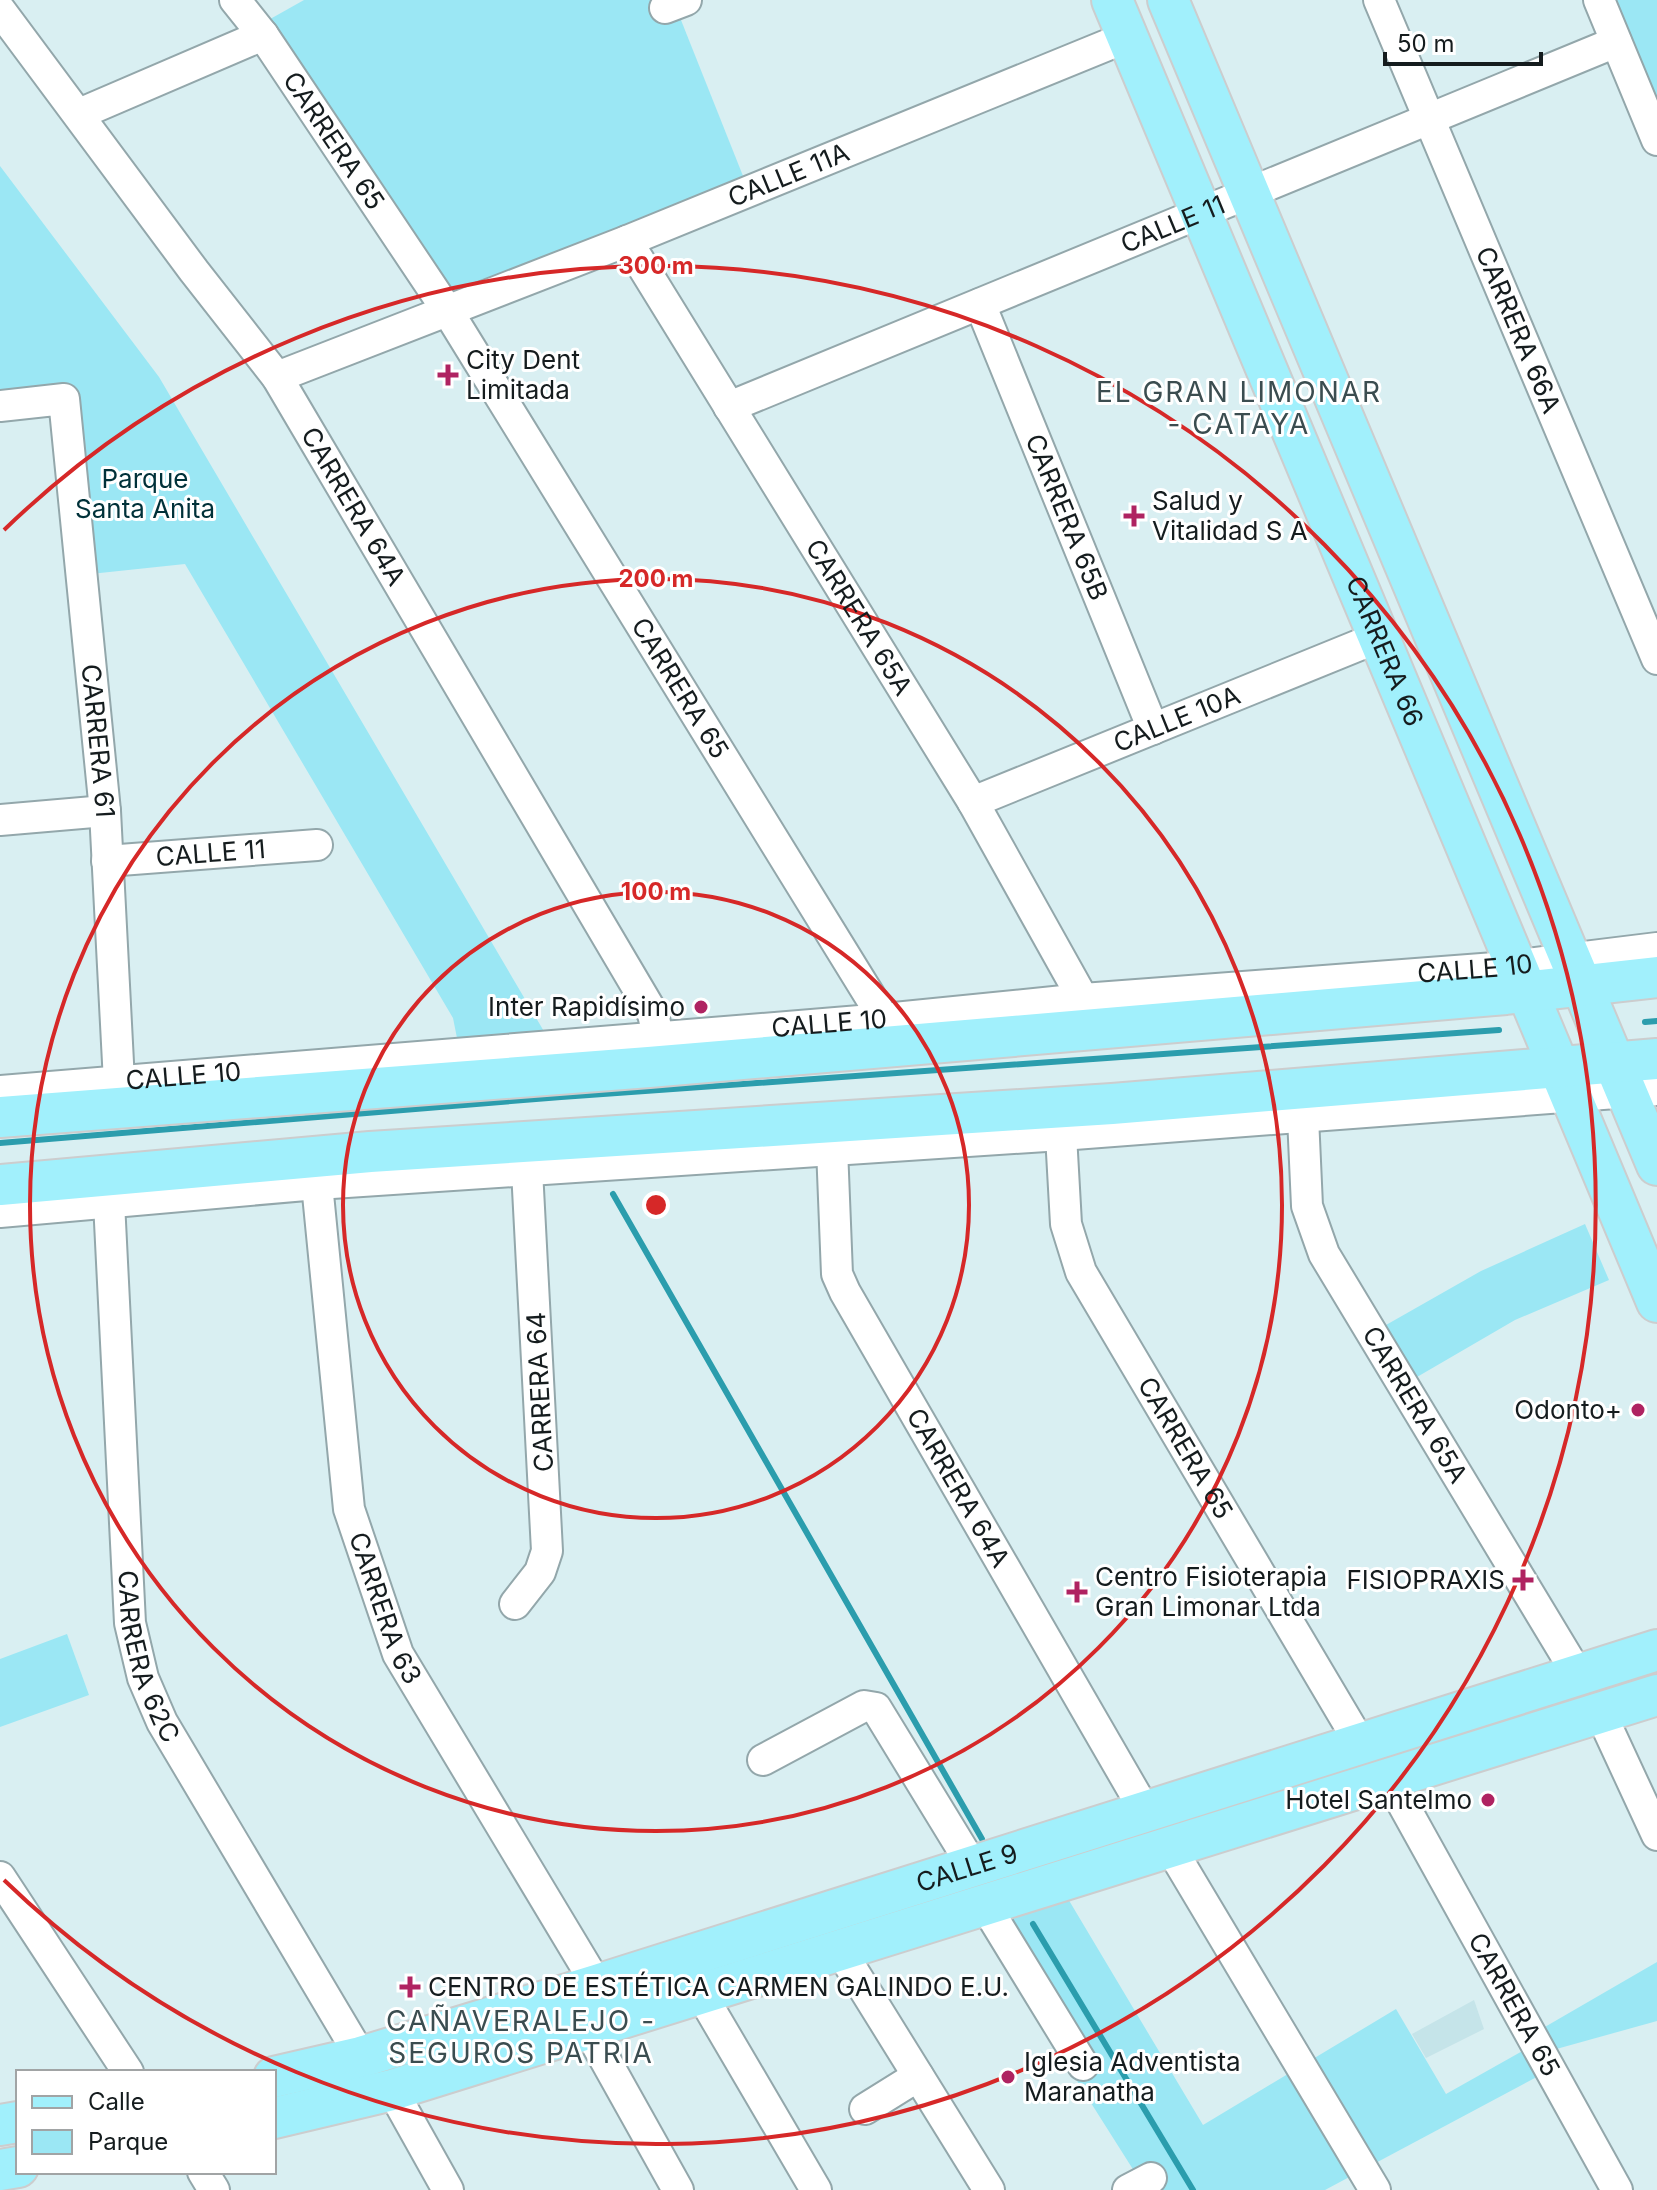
<svg xmlns="http://www.w3.org/2000/svg" width="1657" height="2190" viewBox="0 0 1657 2190" font-family="Inter,sans-serif">
  <style>
    .built { fill: #c5e4e9 }
    .green { fill: #9be7f4 }
    .lines { fill: none; stroke-linecap: round; stroke-linejoin: round }
    .stream { stroke: #2b9dad; stroke-width: 6 }
    .minor-casing { stroke: #93a7ab; stroke-width: 34 }
    .major-casing { stroke: #cccdce; stroke-width: 44 }
    .minor { stroke: #fff; stroke-width: 30 }
    .major { stroke: #a1f0fc; stroke-width: 40 }
    .ring { fill: none; stroke: #d62828; stroke-width: 4 }
    .poi-dot { fill: #af2361; stroke: #fff; stroke-width: 3 }
    .labels { text-anchor: middle; stroke-width: 6; stroke-linejoin: round; paint-order: stroke }
    .street-label { font-size: 26px; fill: #151c1e; stroke: #fff }
    .poi-label { font-size: 26px; fill: #151c1e; stroke: #fff; text-anchor: start }
    .park-label { font-size: 26px; fill: #003139; stroke: #fff }
    .neighbourhood-label { font-size: 28px; letter-spacing: 2px; fill: #3b4d50; stroke: #fff }
    .centre { fill: #d62828; stroke: #fff; stroke-width: 4 }
    .ring-label { font-size: 24px; text-anchor: middle; font-weight: bold; fill: #d62828; stroke: #fff; stroke-width: 6; stroke-linejoin: round; paint-order: stroke }
  </style>
  <rect width="100%" height="100%" fill="#d9eff2"/>
  <polygon class="built" points="1474,2000 1484,2029 1426,2058 1412,2034"/>
  <g class="green">
    <polygon points="304,0 673,0 749,191 447,310 256,27"/>
    <polygon points="1599,0 1657,0 1657,140"/>
    <polygon points="0,166 159,377 552,1045 460,1053 453,1018 185,564 81,575 64,399 0,406"/>
    <polygon points="1585,1224 1609,1280 1515,1320 1417,1377 1386,1325 1481,1271"/>
    <polygon points="67,1634 89,1695 0,1727 0,1659"/>
    <polygon points="1058,1882 1203,2125 1396,2009 1446,2094 1535,2044 1531,2035 1657,1962 1657,2021 1542,2053 1550,2070 1325,2190 1128,2190 1141,2182 1072,2073 985,1905"/>
  </g>
  <g class="lines">
    <g class="stream">
      <polyline points="1645,1022 1657,1021"/>
      <polyline points="0,1143 561,1097 1499,1030"/>
      <polyline points="613,1194 982,1839"/>
      <polyline points="1033,1924 1193,2190"/>
    </g>
    <defs>
      <g id="minor">
        <path id="s1" d="M 235,0 L 263,35 L 447,310 L 884,1019"/>
        <path id="s2" d="M 1379,0 L 1657,659"/>
        <polyline points="1599,0 1657,140"/>
        <polyline points="665,8 686,0"/>
        <path id="s3" d="M 0,10 L 194,271 L 277,377 L 653,1014 L 658,1036"/>
        <polyline points="79,114 263,35"/>
        <path id="s4" d="M 627,241 L 973,802 L 1083,999"/>
        <path id="s5" d="M 980,304 L 1153,729"/>
        <path id="s6" d="M 277,377 L 627,241 L 1127,37"/>
        <path id="s7" d="M 0,406 L 64,399 L 105,811 L 119,1082"/>
        <path id="s8" d="M 729,407 L 1616,42"/>
        <path id="s9" d="M 973,802 L 1379,637"/>
        <polyline points="0,820 105,811"/>
        <path id="s10" d="M 107,861 L 317,845"/>
        <path id="s11" d="M 0,1091 L 884,1019 L 1083,999 L 1495,968 L 1657,948"/>
        <path id="s12" d="M 1303,1117 L 1307,1206 L 1324,1254 L 1578,1675"/>
        <path id="s13" d="M 1061,1135 L 1066,1224 L 1081,1272 L 1360,1743"/>
        <path id="s14" d="M 832,1148 L 837,1274 L 845,1292 L 1145,1811"/>
        <path id="s15" d="M 317,1184 L 349,1509 L 398,1654 L 597,1985"/>
        <path id="s16" d="M 109,1202 L 130,1623 L 143,1678 L 162,1722 L 361,2057"/>
        <polyline points="0,1212 317,1184 1061,1135 1657,1090"/>
        <polyline points="515,1604 540,1572 547,1551 527,1170"/>
        <polyline points="1600,1712 1657,1835"/>
        <polyline points="763,1760 864,1706 876,1708 972,1865"/>
        <path id="s17" d="M 1389,1779 L 1617,2190"/>
        <polyline points="1170,1847 1375,2190"/>
        <polyline points="0,1877 128,2072"/>
        <polyline points="985,1905 1083,2065"/>
        <polyline points="840,1950 989,2190"/>
        <polyline points="701,1994 816,2190"/>
        <polyline points="588,2029 678,2190"/>
        <polyline points="392,2090 448,2190"/>
        <polyline points="865,2109 918,2076"/>
        <polyline points="203,2172 214,2190"/>
        <polyline points="1128,2190 1151,2178"/>
      </g>
      <g id="major">
        <path id="s18" d="M 1112,0 L 1657,1302"/>
        <polyline points="1168,0 1657,1165"/>
        <polyline points="0,1117 649,1067 1506,994 1657,977"/>
        <polyline points="0,1185 370,1152 1112,1104 1657,1059"/>
        <path id="s19" d="M 274,2077 L 361,2057 L 597,1985 L 1657,1650"/>
        <polyline points="274,2118 392,2090 1657,1695"/>
        <polyline points="0,2125 18,2122"/>
        <polyline points="0,2170 18,2167"/>
      </g>
    </defs>
    <use href="#minor" class="minor-casing"/>
    <use href="#major" class="major-casing"/>
    <use href="#minor" class="minor"/>
    <use href="#major" class="major"/>
  </g>
  <g class="ring">
    <circle cx="656" cy="1205" r="313"/>
    <circle cx="656" cy="1205" r="626"/>
    <path d="M4 530A939 939 0 1 1 4 1880"/>
  </g>
  <g class="poi-dot">
    <path d="M444 363h8v8h8v8h-8v8h-8v-8h-8v-8h8z"/>
    <path d="M1130 504h8v8h8v8h-8v8h-8v-8h-8v-8h8z"/>
    <circle cx="701" cy="1007" r="8"/>
    <circle cx="1638" cy="1410" r="8"/>
    <path d="M1519 1568h8v8h8v8h-8v8h-8v-8h-8v-8h8z"/>
    <path d="M1073 1580h8v8h8v8h-8v8h-8v-8h-8v-8h8z"/>
    <circle cx="1488" cy="1800" r="8"/>
    <path d="M406 1975h8v8h8v8h-8v8h-8v-8h-8v-8h8z"/>
    <circle cx="1008" cy="2077" r="8"/>
  </g>
  <g class="labels">
    <g class="street-label">
      <text dy="9" stroke="none"><textPath href="#s1" startOffset="172">CARRERA 65</textPath></text>
      <text dy="9" stroke="none"><textPath href="#s6" startOffset="550">CALLE 11A</textPath></text>
      <text dy="9" stroke="none"><textPath href="#s8" startOffset="480">CALLE 11</textPath></text>
      <text dy="9" stroke="none"><textPath href="#s2" startOffset="358">CARRERA 66A</textPath></text>
      <text dy="9" stroke="none"><textPath href="#s3" startOffset="610">CARRERA 64A</textPath></text>
      <text dy="9" stroke="none"><textPath href="#s5" startOffset="230">CARRERA 65B</textPath></text>
      <text dy="9" stroke="none"><textPath href="#s4" startOffset="442">CARRERA 65A</textPath></text>
      <text dy="9" stroke="none"><textPath href="#s18" startOffset="706">CARRERA 66</textPath></text>
      <text dy="9" stroke="none"><textPath href="#s1" startOffset="820">CARRERA 65</textPath></text>
      <text dy="9" stroke="none"><textPath href="#s9" startOffset="220">CALLE 10A</textPath></text>
      <text dy="9" stroke="none"><textPath href="#s7" startOffset="408">CARRERA 61</textPath></text>
      <text dy="9" stroke="none"><textPath href="#s10" startOffset="104">CALLE 11</textPath></text>
      <text dy="9" stroke="none"><textPath href="#s11" startOffset="1480">CALLE 10</textPath></text>
      <text dy="9" stroke="none"><textPath href="#s11" startOffset="832">CALLE 10</textPath></text>
      <text dy="9" stroke="none"><textPath href="#s11" startOffset="184">CALLE 10</textPath></text>
      <text transform="translate(540 1392) rotate(-93)" y="9">CARRERA 64</text>
      <text dy="9" stroke="none"><textPath href="#s12" startOffset="316">CARRERA 65A</textPath></text>
      <text dy="9" stroke="none"><textPath href="#s13" startOffset="344">CARRERA 65</textPath></text>
      <text dy="9" stroke="none"><textPath href="#s14" startOffset="372">CARRERA 64A</textPath></text>
      <text dy="9" stroke="none"><textPath href="#s15" startOffset="432">CARRERA 63</textPath></text>
      <text dy="9" stroke="none"><textPath href="#s16" startOffset="458">CARRERA 62C</textPath></text>
      <text dy="9" stroke="none"><textPath href="#s19" startOffset="724">CALLE 9</textPath></text>
      <text dy="9" stroke="none"><textPath href="#s17" startOffset="258">CARRERA 65</textPath></text>
    </g>
    <g class="poi-label">
      <text x="466" y="369">City Dent<tspan x="466" dy="30">Limitada</tspan></text>
      <text x="1152" y="510">Salud y<tspan x="1152" dy="30">Vitalidad S A</tspan></text>
      <text x="685" y="1016" text-anchor="end">Inter Rapidísimo</text>
      <text x="1622" y="1419" text-anchor="end">Odonto+</text>
      <text x="1095" y="1586">Centro Fisioterapia<tspan x="1095" dy="30">Gran Limonar Ltda</tspan></text>
      <text x="1505" y="1589" text-anchor="end">FISIOPRAXIS</text>
      <text x="1472" y="1809" text-anchor="end">Hotel Santelmo</text>
      <text x="428" y="1996">CENTRO DE ESTÉTICA CARMEN GALINDO E.U.</text>
      <text x="1024" y="2071">Iglesia Adventista<tspan x="1024" dy="30">Maranatha</tspan></text>
    </g>
    <g class="park-label">
      <text x="145" y="488">Parque<tspan x="145" dy="30">Santa Anita</tspan></text>
    </g>
    <g class="neighbourhood-label">
      <text x="1239" y="402">EL GRAN LIMONAR<tspan x="1239" dy="32">- CATAYA</tspan></text>
      <text x="521" y="2031">CAÑAVERALEJO -<tspan x="521" dy="32">SEGUROS PATRIA</tspan></text>
    </g>
  </g>
  <circle cx="656" cy="1205" r="12" class="centre"/>
  <g class="ring-label">
    <text x="656" y="274">300 m</text>
    <text x="656" y="587">200 m</text>
    <text x="656" y="900">100 m</text>
  </g>
  <rect x="16" y="2070" width="260" height="104" fill="#ffffff" stroke="#a1a4a5" stroke-width="2"/>
  <rect x="32" y="2096" width="40" height="12" fill="#a1f0fc" stroke="#a1a4a5" stroke-width="2"/>
  <text x="88" y="2110" font-size="24" fill="#151c1e">Calle</text>
  <rect x="32" y="2130" width="40" height="24" fill="#9be7f4" stroke="#a1a4a5" stroke-width="2"/>
  <text x="88" y="2150" font-size="24" fill="#151c1e">Parque</text>
  <path d="M1385 52v12h156v-12" fill="none" stroke="#151c1e" stroke-width="4"/>
  <text x="1397" y="52" font-size="24" fill="#151c1e" stroke="#ffffff" stroke-width="6" paint-order="stroke">50 m</text>
</svg>
